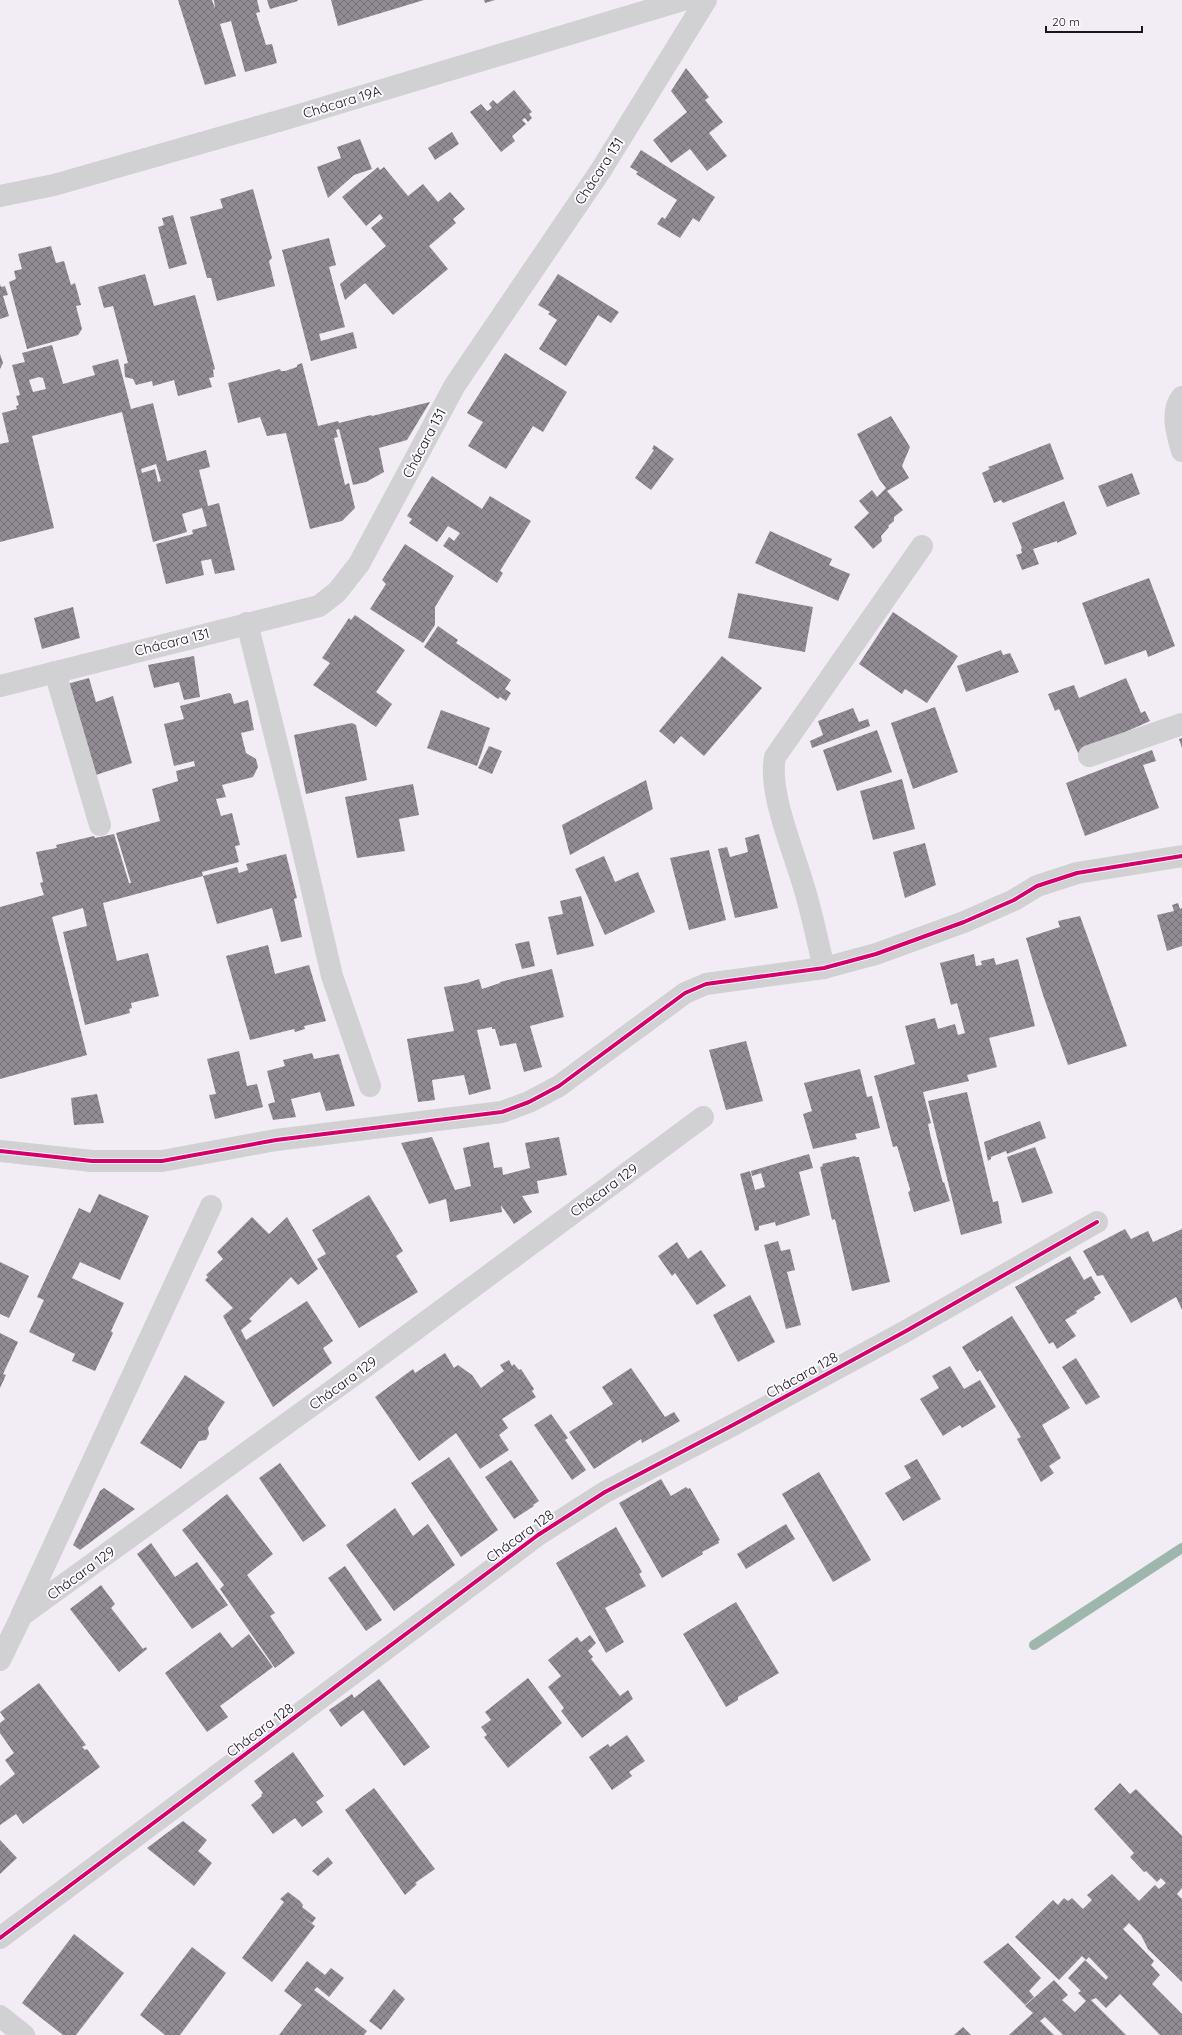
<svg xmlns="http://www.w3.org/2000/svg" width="1182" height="2035" viewBox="0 0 1182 2035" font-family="Quicksand,sans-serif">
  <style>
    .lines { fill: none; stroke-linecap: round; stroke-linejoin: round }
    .stream { stroke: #9db7ac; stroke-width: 10 }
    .building { fill: url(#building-cross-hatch); fill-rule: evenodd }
    .minor { stroke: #d1d0d2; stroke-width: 22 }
    .cycleway-casing { stroke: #fbf9fd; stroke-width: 6 }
    .cycleway { stroke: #d6006c; stroke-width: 4 }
    .labels { text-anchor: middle; stroke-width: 4; stroke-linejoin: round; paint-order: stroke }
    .street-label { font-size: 14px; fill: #19151b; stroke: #fbf9fd }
  </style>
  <defs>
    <pattern id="building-cross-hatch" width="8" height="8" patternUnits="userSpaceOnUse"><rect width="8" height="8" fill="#918c93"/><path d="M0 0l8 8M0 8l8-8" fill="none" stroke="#767177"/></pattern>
  </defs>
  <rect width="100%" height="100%" fill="#f2ecf5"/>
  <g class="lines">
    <polyline class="stream" points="1034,1645 1182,1548"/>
  </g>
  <g class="building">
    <polygon points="178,0 212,0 215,9 214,0 257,0 260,12 256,13 266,45 272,44 277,63 245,72 231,21 220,24 236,76 205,85"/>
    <polygon points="267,0 297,0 298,1 270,9"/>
    <polygon points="331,0 424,0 338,26"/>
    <polygon points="484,0 495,0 485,3"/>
    <polygon points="686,68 709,97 705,100 723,122 709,133 727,156 707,171 690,149 671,163 653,140 687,112 671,91"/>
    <polygon points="514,90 532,112 529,114 532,118 528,122 525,118 522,120 526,124 512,136 515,141 501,152 470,112 481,104 487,111 492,108 489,104 493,100 497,104"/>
    <polygon points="452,132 459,144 435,160 428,148"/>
    <polygon points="360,139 372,169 354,175 328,198 317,167 341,158 337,147"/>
    <polygon points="641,150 715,197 699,222 693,218 680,238 657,224 662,217 665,219 677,200 636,174 638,172 630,167"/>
    <polygon points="378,167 380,170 384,167 408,196 423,184 438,202 450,192 465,209 453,219 456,223 429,246 448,269 393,315 365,283 345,300 340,284 386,246 371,228 383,218 380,214 366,226 342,197"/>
    <polygon points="253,189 272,258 269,261 275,286 217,301 211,278 207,278 190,217 223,208 220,199"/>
    <polygon points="173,215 187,264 169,269 158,227 164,225 162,218"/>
    <polygon points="329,238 336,265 329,267 345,327 319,334 321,341 353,332 357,348 311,361 282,250"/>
    <polygon points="51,246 56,263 64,261 71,285 75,283 81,305 76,306 82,329 78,335 27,349 9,282 16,279 14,271 22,269 18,254"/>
    <polygon points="145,274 154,306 195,295 215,369 213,370 214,377 209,378 212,387 178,396 174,380 153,386 152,381 136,385 133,379 125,377 124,364 128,363 113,306 104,308 98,287"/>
    <polygon points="558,274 619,312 611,323 598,315 566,366 539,349 557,320 548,314 550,312 538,305"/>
    <polygon points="0,284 1,287 5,286 8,295 3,296 9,316 0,319"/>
    <path d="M 52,345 L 63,384 L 95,375 L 92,366 L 118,359 L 131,409 L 153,403 L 167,461 L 206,450 L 210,467 L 199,470 L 208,506 L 219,503 L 235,570 L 215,574 L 211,559 L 201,561 L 204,575 L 166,584 L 156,544 L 193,534 L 192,530 L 207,526 L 202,508 L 182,514 L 187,532 L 153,542 L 122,412 L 32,436 L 54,528 L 0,542 L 0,444 L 9,442 L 2,413 L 17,409 L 16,406 L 19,405 L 16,396 L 20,395 L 12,365 L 25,362 L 22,353 ZM 39,377 L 43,378 L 46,389 L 33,392 L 29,380 ZM 156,464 L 161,481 L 158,482 L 155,469 L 142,473 L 141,469 Z"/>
    <polygon points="505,353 567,392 543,432 533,426 506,469 468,446 483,422 467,413"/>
    <polygon points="0,354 3,363 0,369"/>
    <polygon points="302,363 318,426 338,421 339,423 371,415 372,416 430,402 407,440 379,448 384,472 366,482 353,485 339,429 336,430 338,437 334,438 345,485 349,483 355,508 342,521 310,529 286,433 267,436 260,417 238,423 228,383 280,369 281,371 285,371 297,367 297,365"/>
    <polygon points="891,416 910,447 902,466 909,478 887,491 903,510 894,517 894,521 888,526 889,527 881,536 882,541 873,549 854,527 869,513 859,501 872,490 877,497 886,488 879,479 857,434"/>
    <polygon points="1050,443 1064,479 1003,503 1001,500 994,503 982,473 990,469 988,467"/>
    <polygon points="654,445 674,459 651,490 635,478 654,450 652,449"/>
    <polygon points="1132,473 1140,494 1107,507 1098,486"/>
    <polygon points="432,476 482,509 490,496 531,521 500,571 503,573 497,583 443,546 449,537 454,541 460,533 448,526 437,542 409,523 412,519 407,516"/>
    <polygon points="1064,501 1077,534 1057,543 1057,541 1033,549 1039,564 1022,570 1016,555 1022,553 1021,549 1022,548 1012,523"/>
    <polygon points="770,531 832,559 829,565 850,574 838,601 755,563"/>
    <polygon points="405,544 454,576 435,607 435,625 423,643 370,609 386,584 382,580"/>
    <polygon points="1149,578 1175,646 1148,657 1146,650 1105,665 1082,603"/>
    <polygon points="738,593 813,607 805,652 728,638"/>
    <polygon points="73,607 80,638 42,649 34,618"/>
    <polygon points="893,612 958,656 927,703 905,689 902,694 859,664"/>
    <polygon points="355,615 405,650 376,692 392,704 376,727 313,685 330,663 322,658 349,618 351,620"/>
    <polygon points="438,626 458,640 456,643 511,680 505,689 511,693 506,701 500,697 498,699 424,647"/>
    <polygon points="1001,650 1003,655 1010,653 1019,672 966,692 957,666"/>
    <polygon points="194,656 200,697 184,700 179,682 154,688 148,665"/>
    <polygon points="722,656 762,688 704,756 681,736 674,744 659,731"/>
    <polygon points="89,678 96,702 113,696 132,763 96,775 67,684"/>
    <polygon points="1126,678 1141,713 1145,711 1150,721 1078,753 1059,709 1055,711 1048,694 1074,685 1079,698"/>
    <polygon points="229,693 231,694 234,704 248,700 254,730 241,733 246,753 256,759 258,767 253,777 222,785 226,797 216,799 221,816 232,813 240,845 235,846 239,862 202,872 203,876 103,903 117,961 148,953 159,996 131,1003 132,1008 129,1009 130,1013 85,1025 63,932 87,926 83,908 52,917 87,1055 0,1079 0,907 44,895 40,883 43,882 36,852 57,848 56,845 94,836 95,838 114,834 129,883 131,883 116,833 160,821 152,789 178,781 176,771 195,766 194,761 174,766 164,724 184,719 180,706"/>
    <polygon points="935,707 958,772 913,789 891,723"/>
    <polygon points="853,708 859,722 868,719 870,726 812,748 810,741 823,735 818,721"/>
    <polygon points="441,710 490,728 477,766 427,748"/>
    <polygon points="352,723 356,725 367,780 306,794 294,735"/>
    <polygon points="877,730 892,772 837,791 823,750"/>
    <polygon points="1182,738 1182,748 1179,739"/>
    <polygon points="489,746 502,751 492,774 478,768"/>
    <polygon points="1152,750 1156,761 1143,765 1159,808 1085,836 1066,783"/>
    <polygon points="902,779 915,829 873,840 860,791"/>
    <polygon points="646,780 653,809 570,855 562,825"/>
    <polygon points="413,784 419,815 399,819 405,851 357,858 345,797"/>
    <polygon points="759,834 778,908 735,918 718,849 727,847 730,857 748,852 745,838"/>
    <polygon points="925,843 936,885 905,898 893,852"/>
    <polygon points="709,850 726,920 689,930 670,858"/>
    <polygon points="286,854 297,898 294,899 302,937 281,942 272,908 217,924 203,876 237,867 239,873 248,870 246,864"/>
    <polygon points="604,856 615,882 638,872 655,912 605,935 575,869"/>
    <polygon points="581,896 594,946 557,955 548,917 563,914 560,901"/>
    <polygon points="1178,903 1180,909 1182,908 1182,946 1167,951 1157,915 1174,911 1172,905"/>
    <polygon points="1080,916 1127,1046 1068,1065 1043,995 1026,938 1060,927 1058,921"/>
    <polygon points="529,941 535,966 522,969 515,944"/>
    <polygon points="268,945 275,974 309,965 326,1021 304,1026 305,1029 295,1032 294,1029 250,1040 226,956"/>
    <polygon points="974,954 976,966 982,965 981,961 994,958 996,965 1018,959 1035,1026 989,1038 997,1067 967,1075 969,1081 923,1092 931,1123 928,1124 931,1138 943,1183 944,1182 950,1201 914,1212 908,1192 910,1191 910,1189 897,1146 893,1147 874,1076 915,1064 905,1026 935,1018 938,1029 955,1024 958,1035 965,1033 957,1003 951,1005 940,963"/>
    <polygon points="552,969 564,1017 530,1026 542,1067 524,1072 516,1043 500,1046 495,1029 492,1029 492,1027 477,1030 491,1089 469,1095 464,1075 432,1080 435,1100 418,1102 407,1039 454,1031 444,987 467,983 479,979 482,989 500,983 500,982"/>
    <polygon points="746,1041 763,1101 726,1110 709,1050"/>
    <polygon points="239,1051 247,1086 257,1084 263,1107 215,1119 209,1095 216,1094 207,1059"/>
    <polygon points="312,1053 314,1059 339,1054 355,1106 326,1111 320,1092 291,1099 296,1117 273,1120 268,1104 275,1102 267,1071 285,1066 283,1060"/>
    <polygon points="860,1069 867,1097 872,1096 880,1128 855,1134 857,1139 813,1149 803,1114 812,1111 804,1083"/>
    <polygon points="967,1092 993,1202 998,1201 1002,1223 961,1235 928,1101"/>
    <polygon points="97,1094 104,1123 74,1125 71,1098"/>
    <polygon points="1040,1121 1046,1138 1007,1154 1006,1151 991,1157 991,1159 988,1161 984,1142"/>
    <polygon points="432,1137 455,1190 471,1186 463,1148 489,1142 494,1168 502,1167 503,1175 530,1168 525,1143 559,1137 567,1175 537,1181 539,1193 522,1196 532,1212 514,1224 501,1205 502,1212 450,1222 446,1199 429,1204 401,1143"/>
    <polygon points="1035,1147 1053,1193 1022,1203 1007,1157"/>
    <polygon points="809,1154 813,1168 799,1172 810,1215 776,1226 775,1222 759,1226 759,1230 755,1231 740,1174 750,1171 755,1190 765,1187 761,1173 752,1176 751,1171"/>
    <polygon points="855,1156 856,1157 859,1157 890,1282 852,1291 835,1219 832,1220 820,1167 823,1166 822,1164"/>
    <polygon points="99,1194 149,1216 120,1280 80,1262 72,1278 124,1303 111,1331 113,1333 95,1371 72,1361 75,1354 29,1332 44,1300 37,1297 79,1208 90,1213"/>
    <polygon points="369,1195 403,1251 396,1256 418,1292 359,1328 317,1259 326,1254 312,1230"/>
    <polygon points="252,1217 269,1234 287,1217 318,1269 298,1285 291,1277 249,1319 252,1321 241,1330 246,1340 307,1301 333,1341 323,1348 332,1363 273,1407 223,1316 233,1308 205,1280 208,1277 206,1275 223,1259 217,1252"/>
    <polygon points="1125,1229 1131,1239 1148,1231 1153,1242 1182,1229 1182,1310 1176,1297 1131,1323 1103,1275 1097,1276 1083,1251"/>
    <polygon points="778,1241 781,1251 790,1249 795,1270 787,1272 801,1325 786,1329 764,1245"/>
    <polygon points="677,1242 688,1259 701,1250 726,1286 697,1305 675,1273 672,1276 658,1256"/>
    <polygon points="1070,1256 1084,1280 1091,1276 1101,1293 1094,1297 1095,1299 1076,1311 1077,1313 1065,1320 1076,1336 1057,1349 1053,1342 1049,1344 1015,1287"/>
    <polygon points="0,1262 29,1276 9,1318 0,1314"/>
    <polygon points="750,1295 775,1342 738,1362 713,1315"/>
    <polygon points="1012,1316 1070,1408 1042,1425 1061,1458 1049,1466 1054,1473 1041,1482 1017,1439 1021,1437 980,1370 977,1372 962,1347"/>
    <polygon points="0,1333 18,1342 3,1374 6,1375 0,1388"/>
    <polygon points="445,1353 454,1368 458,1365 472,1375 481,1388 504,1371 500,1365 509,1360 512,1366 514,1364 519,1370 521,1369 534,1389 532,1391 536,1397 502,1419 508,1428 499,1435 509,1450 480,1469 456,1433 419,1461 375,1397 413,1369 415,1373"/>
    <polygon points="1076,1358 1100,1397 1086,1405 1062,1367"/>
    <polygon points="950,1366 964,1389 980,1380 996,1407 962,1428 960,1425 943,1436 920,1399 939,1388 932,1376"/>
    <polygon points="631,1368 665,1417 674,1412 680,1421 642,1443 641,1439 594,1469 569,1432 613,1404 602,1387"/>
    <polygon points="185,1375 225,1402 208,1428 209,1434 206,1440 199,1441 181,1469 140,1443"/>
    <polygon points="551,1414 568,1438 565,1440 586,1470 572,1480 534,1425"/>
    <polygon points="449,1457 498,1530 461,1557 411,1483"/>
    <polygon points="917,1459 941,1499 903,1521 885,1493 911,1478 904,1466"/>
    <polygon points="511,1460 539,1501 533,1505 534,1506 514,1519 485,1477"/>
    <polygon points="280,1463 326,1526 303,1542 259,1478"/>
    <polygon points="819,1472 871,1560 833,1582 782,1494"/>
    <polygon points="661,1479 671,1496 686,1487 688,1489 690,1488 720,1540 718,1541 719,1543 702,1552 703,1554 662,1578 619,1503"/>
    <polygon points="104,1488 135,1509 80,1550 73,1545 100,1491"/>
    <polygon points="227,1494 273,1554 247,1575 275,1613 270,1616 295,1653 275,1668 220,1589 224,1585 182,1530"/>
    <polygon points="395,1508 413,1536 428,1524 455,1565 394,1611 346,1545"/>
    <polygon points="786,1524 795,1539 746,1569 737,1554"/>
    <polygon points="616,1527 642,1572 639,1574 646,1586 605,1608 624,1642 606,1653 556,1563"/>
    <polygon points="151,1543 175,1577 197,1562 228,1605 192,1629 137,1554"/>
    <polygon points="345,1566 382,1620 366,1631 328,1578"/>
    <polygon points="101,1585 115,1604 111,1608 143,1649 146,1647 147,1649 119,1672 70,1609"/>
    <polygon points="736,1602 779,1673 738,1697 738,1700 726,1707 683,1634"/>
    <polygon points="220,1632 232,1648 249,1634 273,1667 220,1706 228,1717 207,1732 165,1673"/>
    <polygon points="590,1635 596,1643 588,1651 593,1657 591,1659 620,1696 628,1690 633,1699 582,1738 561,1711 564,1708 548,1687 561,1676 548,1660 577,1637 581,1642"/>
    <polygon points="528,1678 562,1723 508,1768 484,1737 487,1735 481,1727 491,1720 485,1712"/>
    <polygon points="379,1679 430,1747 404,1766 363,1710 341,1727 329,1710 352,1694 354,1698"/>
    <polygon points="39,1683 86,1745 82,1747 85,1750 87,1749 100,1767 23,1824 16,1814 0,1825 0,1786 15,1774 5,1760 14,1753 0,1733 0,1723 5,1719 0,1712"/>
    <polygon points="627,1735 645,1761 629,1772 632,1776 612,1790 589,1757 608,1744 610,1747"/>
    <polygon points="293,1752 324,1796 316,1802 323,1812 302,1827 295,1818 273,1834 251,1805 262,1796 261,1795 263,1793 254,1781"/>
    <polygon points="1120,1783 1130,1794 1136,1789 1182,1836 1182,1888 1177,1894 1182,1899 1182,1982 1148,1949 1141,1935 1129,1923 1123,1929 1154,1961 1151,1965 1160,1975 1152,1984 1182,2014 1182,2035 1160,2035 1120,1994 1106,2008 1096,1998 1091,2000 1126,2035 1063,2035 1045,2017 1040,2021 1054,2035 1009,2035 1033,2013 1025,2006 1054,1980 1068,1995 1062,2000 1075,2012 1086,2001 1078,1993 1081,1991 1068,1978 1085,1960 1106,1980 1108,1977 1089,1957 1086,1960 1082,1956 1059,1980 1015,1937 1053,1900 1058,1905 1064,1898 1068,1901 1072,1898 1083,1909 1092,1900 1087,1895 1112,1874 1139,1901 1155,1885 1159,1889 1166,1883 1161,1878 1157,1882 1146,1871 1144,1872 1130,1857 1134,1853 1094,1809"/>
    <polygon points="374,1788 435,1869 415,1883 417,1884 414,1887 405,1895 345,1810"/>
    <polygon points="183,1821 207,1840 198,1851 212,1863 194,1886 147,1848"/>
    <polygon points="0,1840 17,1858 0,1874"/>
    <polygon points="328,1857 333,1863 318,1876 312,1871"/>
    <polygon points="288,1892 300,1901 303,1905 302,1907 316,1918 312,1923 302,1916 315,1926 272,1982 242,1958 284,1902 280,1899"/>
    <polygon points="74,1934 124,1973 76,2035 63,2035 22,2003"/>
    <polygon points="1008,1943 1041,1978 1029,1991 1034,1997 1025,2005 983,1962"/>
    <polygon points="192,1947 226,1973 180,2035 165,2035 140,2015"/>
    <polygon points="307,1961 325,1975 331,1968 344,1978 329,1997 317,1987 314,1990 367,2031 364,2035 279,2035 302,2005 284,1991"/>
    <polygon points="394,1989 405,1999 381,2030 369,2021"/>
    <polygon points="963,2027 971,2035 954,2035"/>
  </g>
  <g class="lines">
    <g class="minor">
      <polyline points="0,196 54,185 289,118 683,0"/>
      <path d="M 1182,397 C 1170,411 1177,434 1182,451"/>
      <polyline points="247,623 295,816 332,976 370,1086"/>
      <polyline points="55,672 100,825"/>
      <polyline points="0,686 319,606 337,592 359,564 455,385 601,170 706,0"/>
      <polyline points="1089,756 1182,724"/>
      <path d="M 824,968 C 817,940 812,912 803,884 C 793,849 768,792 775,757 L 922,546"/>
      <polyline points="0,1151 92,1161 162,1161 276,1140 502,1112 529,1102 559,1086 685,993 706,984 824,968 876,954 964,922 1014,900 1037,886 1077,873 1182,856"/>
      <polyline points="22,1614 211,1206"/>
      <polyline points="0,1660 22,1615 358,1372 703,1117"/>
      <polyline points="0,1938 538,1535 605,1492 733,1425 906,1331 1097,1222"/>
      <polyline points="0,2016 24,2035"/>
    </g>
    <defs>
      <g id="cycleway">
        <polyline points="0,1151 92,1161 162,1161 276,1140 502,1112 529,1102 559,1086 685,993 706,984 824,968 876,954 964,922 1014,900 1037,886 1077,873 1182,856"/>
        <polyline points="0,1938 538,1535 605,1492 733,1425 906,1331 1097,1222"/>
      </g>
    </defs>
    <use href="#cycleway" class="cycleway-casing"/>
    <use href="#cycleway" class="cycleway"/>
  </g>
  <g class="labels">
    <g class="street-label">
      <text transform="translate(342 102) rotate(-17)" y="5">Chácara 19A</text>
      <text transform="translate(599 171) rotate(-57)" y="5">Chácara 131</text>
      <text transform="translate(424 443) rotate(-62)" y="5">Chácara 131</text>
      <text transform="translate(172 642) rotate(-14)" y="5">Chácara 131</text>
      <text transform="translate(604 1190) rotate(-36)" y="5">Chácara 129</text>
      <text transform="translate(802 1375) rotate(-29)" y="5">Chácara 128</text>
      <text transform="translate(343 1383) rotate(-36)" y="5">Chácara 129</text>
      <text transform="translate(520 1536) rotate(-36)" y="5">Chácara 128</text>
      <text transform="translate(81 1573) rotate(-36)" y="5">Chácara 129</text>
      <text transform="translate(260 1730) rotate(-37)" y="5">Chácara 128</text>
    </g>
  </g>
  <path d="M1046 26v6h96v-6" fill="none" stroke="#19151b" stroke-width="2"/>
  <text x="1052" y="26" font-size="12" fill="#19151b" stroke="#fbf9fd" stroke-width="3" paint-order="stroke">20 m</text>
</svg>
